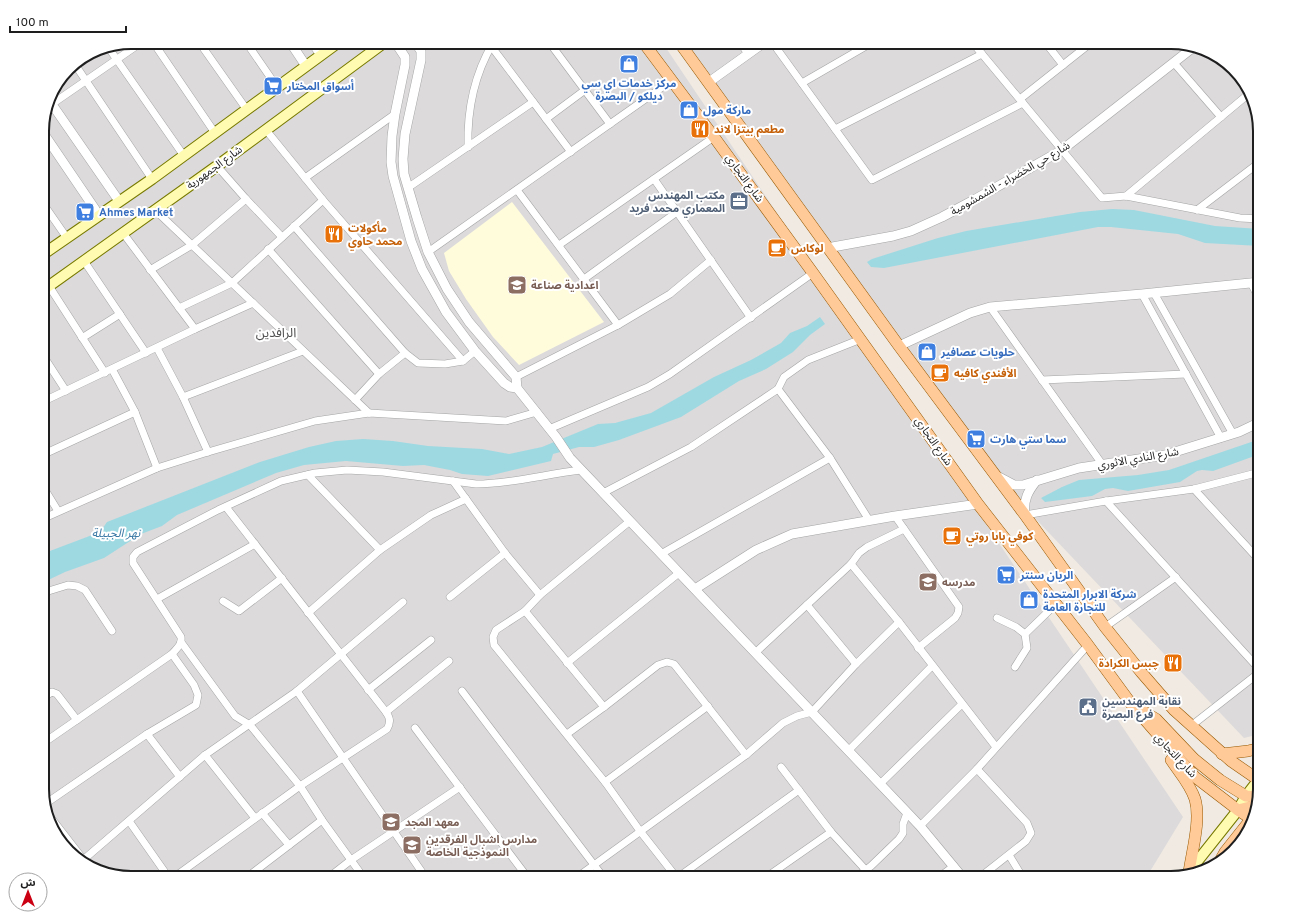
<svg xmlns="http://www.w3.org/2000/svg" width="1302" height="920" viewBox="0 0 1302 920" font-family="Overpass,'Noto Sans Arabic',sans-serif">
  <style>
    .residential { fill: #dcdadb }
    .education { fill: #fffcdc }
    .water { fill: #9ed9e2 }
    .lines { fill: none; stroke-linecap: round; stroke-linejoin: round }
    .minor-casing { stroke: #a5a5a5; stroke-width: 8 }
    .tertiary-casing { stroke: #a5a5a5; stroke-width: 10 }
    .secondary-casing { stroke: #777900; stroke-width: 12 }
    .primary-casing { stroke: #975800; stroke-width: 12 }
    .minor { stroke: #fff; stroke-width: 7 }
    .tertiary { stroke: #fff; stroke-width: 9 }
    .secondary { stroke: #fffcb1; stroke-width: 10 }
    .primary { stroke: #ffca98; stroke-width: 11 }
    .labels { text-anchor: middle; stroke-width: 4; stroke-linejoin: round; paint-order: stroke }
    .shop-label { font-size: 11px; font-weight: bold; fill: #366cbe; stroke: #fff; text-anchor: start }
    .food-label { font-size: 11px; font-weight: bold; fill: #c56008; stroke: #fff; text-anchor: start }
    .street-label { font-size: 11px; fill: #1e1e1e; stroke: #fff }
    .service-label { font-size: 11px; font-weight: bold; fill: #4e5e75; stroke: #fff; text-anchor: end }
    .education-label { font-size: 11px; font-weight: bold; fill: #785e54; stroke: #fff; text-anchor: start }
    .water-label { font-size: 12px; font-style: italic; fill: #3c7aa6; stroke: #fff }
    .quarter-label { font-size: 13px; fill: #515151; stroke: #fff }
    .rim { fill: none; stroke: #1e1e1e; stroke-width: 2 }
  </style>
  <rect width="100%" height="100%" fill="#f0eae2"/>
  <g class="residential">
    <polygon points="131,42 662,42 1183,817 1146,878 131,878 77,860 54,833 42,794 42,125 51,92 72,64 97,49"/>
    <polygon points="681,42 1171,42 1225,60 1251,92 1260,131 1260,734 1244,738 993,474"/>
  </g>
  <polygon class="education" points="512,202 604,322 519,365 493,337 466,299 449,271 444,253"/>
  <g class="water">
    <polygon points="1112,209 1134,210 1215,226 1260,229 1260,246 1205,243 1178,234 1111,227 1098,227 884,268 871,267 867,262 872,259 938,238 966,231 1080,212"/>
    <polygon points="820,317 825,324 810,335 793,352 766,369 739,381 681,417 619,440 594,447 579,447 553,454 551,461 488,476 462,474 450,470 424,465 403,466 346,461 304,465 276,473 177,515 162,526 141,534 104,558 65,572 42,583 42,554 100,532 107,522 260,462 309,447 336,441 363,439 393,441 428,446 482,449 509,454 542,447 598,424 615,423 651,413 714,377 751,360 781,343 790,333 807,326"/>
    <polygon points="1260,439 1260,454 1213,471 1202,470 1197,471 1180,482 1128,491 1113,488 1105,489 1092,496 1045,502 1041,498 1062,487 1079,480 1138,475 1169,470"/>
  </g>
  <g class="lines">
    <defs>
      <g id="minor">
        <polyline points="153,42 215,133"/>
        <polyline points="199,42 247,110"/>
        <polyline points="246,42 277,87"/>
        <polyline points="549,42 610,124"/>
        <polyline points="740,42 748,54"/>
        <polyline points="772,42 872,180 1023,103"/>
        <polyline points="972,42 1102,198 1126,196 1240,218 1260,219"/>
        <polyline points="1045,42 1063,65"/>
        <polyline points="491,46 571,152"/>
        <polyline points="108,47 184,156"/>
        <polyline points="74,63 152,179"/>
        <polyline points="1174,63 1221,117"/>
        <polyline points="802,83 873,42"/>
        <polyline points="1246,96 1253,102"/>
        <polyline points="1020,99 1092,42"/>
        <polyline points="52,104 142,42"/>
        <polyline points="546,119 585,90"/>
        <polyline points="835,129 982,54"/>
        <polyline points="266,130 323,200 463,361"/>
        <path d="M 468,147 C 467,110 474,75 493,43"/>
        <polyline points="217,166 246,199 282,237"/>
        <polyline points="305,178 395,114"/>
        <polyline points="654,179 751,318"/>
        <polyline points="409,187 533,102"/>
        <polyline points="517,190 618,325"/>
        <polyline points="1126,196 1251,92"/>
        <polyline points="42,202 67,238"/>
        <polyline points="155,210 369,413"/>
        <polyline points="1197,210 1260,162"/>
        <polyline points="294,226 405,353 418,363 445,364 463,361 475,351"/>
        <polyline points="123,233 195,329"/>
        <polyline points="559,245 714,137"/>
        <polyline points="268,249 379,374"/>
        <polyline points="428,252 671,81"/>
        <polyline points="84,261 146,353"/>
        <polyline points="150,270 192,245 246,199"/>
        <polyline points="584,279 677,212"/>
        <polyline points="1251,283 1260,300"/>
        <polyline points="49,286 105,373"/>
        <polyline points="1154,293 1233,434"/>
        <polyline points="1142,294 1221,438"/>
        <polyline points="990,307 1102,464"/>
        <polyline points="179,308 232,283 323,200"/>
        <polyline points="82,338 120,314"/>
        <polyline points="157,348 183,397 208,452"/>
        <polyline points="42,354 66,391"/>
        <polyline points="112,369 135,412 157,468"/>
        <polyline points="516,377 618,325 670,294 711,260"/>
        <polyline points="1042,380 1186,374"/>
        <polyline points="778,389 830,458 869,520"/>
        <polyline points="183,397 303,351"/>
        <polyline points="355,400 379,374 405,353"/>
        <polyline points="42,402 195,329 253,303"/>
        <polyline points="549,429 648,387 670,374 813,273"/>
        <polyline points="42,455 135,412"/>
        <polyline points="308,475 380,550"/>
        <polyline points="453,481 505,553 540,595"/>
        <polyline points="42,485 58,511"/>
        <polyline points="1194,489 1260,561"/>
        <polyline points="603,493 691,447 778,389 784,377 808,360 861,339"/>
        <polyline points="1106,501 1260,670"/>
        <polyline points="1025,515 1106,501 1194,489 1260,472"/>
        <polyline points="895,516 959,607 958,613 955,618 918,648"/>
        <polyline points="42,519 157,468 208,452 315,421 369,413 506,421 537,412"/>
        <polyline points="630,521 540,595 525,611 496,630 493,637 494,645 605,782 640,831 677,878"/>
        <polyline points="661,554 830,458"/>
        <polyline points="851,564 899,622 996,747"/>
        <polyline points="42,593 68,585 77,586 85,590 112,631"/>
        <polyline points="450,597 505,553"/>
        <polyline points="157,599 255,544"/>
        <polyline points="223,601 239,611 282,578"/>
        <polyline points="807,605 856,664"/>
        <polyline points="525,611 604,707"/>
        <polyline points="308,613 380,550 431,515 466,499"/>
        <polyline points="997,618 1016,627 1025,634 1027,648 1015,667"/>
        <polyline points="1105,627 1176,577"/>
        <polyline points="1025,634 1056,604"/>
        <polyline points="181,642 235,716 250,725 300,786 322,820 364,878"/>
        <polyline points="755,653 851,564 859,553 867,547 904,529"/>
        <polyline points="567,663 679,573"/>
        <polyline points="368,690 431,640"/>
        <polyline points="297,691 426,878"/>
        <polyline points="462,691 604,878"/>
        <polyline points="42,698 52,692 57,694 77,720"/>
        <polyline points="386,712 449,661"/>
        <polyline points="1191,726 1260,672"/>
        <polyline points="415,728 528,878"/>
        <polyline points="147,734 180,777"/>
        <polyline points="567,734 604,707 658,665 667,662 674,664 746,755"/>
        <path d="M 42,744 L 172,654 C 177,648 182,645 181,637 L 133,563 L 133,557 L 137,552 L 218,510 L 281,481 L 315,473 L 347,470 L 383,472 L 476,484 C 511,484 546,474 581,470"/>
        <polyline points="848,751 932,666"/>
        <polyline points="205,755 255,818"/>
        <polyline points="781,767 831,832 873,878"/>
        <polyline points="977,769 1027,823 1031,833 1026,841 979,878"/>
        <polyline points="605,782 708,706"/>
        <polyline points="880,784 962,704"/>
        <polyline points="45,804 147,734 196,705 198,695 194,685 172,654"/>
        <polyline points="262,813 289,845"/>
        <polyline points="48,814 86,863"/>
        <polyline points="129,821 169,878"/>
        <polyline points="920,826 977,769 1088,645"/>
        <polyline points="1009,855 1023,878"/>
        <polyline points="82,861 205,755 297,691 403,602"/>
        <path d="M 173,878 L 300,786 L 387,729 C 391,722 390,718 386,712 L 226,507"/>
        <polyline points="246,878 322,820"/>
        <polyline points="328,878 351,860 460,787"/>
        <polyline points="576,878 746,755 783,723 797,716 812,712 856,664 899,622"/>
        <polyline points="677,878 799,790"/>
        <polyline points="765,878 831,832"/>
        <polyline points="855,878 871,866 899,839 903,833 903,824 907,813"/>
        <polyline points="938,878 954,866"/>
      </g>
      <g id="tertiary">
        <polyline points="290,42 306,66"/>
        <polyline points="312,42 321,55"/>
        <polyline points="395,42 405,57 405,65 395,114 392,136 391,162 393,176 411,241 422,269 446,312 475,351 504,383 510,387 517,388"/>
        <polyline points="415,42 421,51 421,60 405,134 403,159 404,174 417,218 428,252 447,289 469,322 516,377 517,388 556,437 570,458 920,826 963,878"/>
        <polyline points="709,82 765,42"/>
        <polyline points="49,100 119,201"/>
        <polyline points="42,131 99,215"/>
        <polyline points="827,248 893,236 911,231 942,217 972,201 1062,150 1191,49"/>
        <polyline points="899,346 970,313 990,307 1142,294 1260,282"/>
        <polyline points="997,476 1014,485 1023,485 1079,468 1165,455 1239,432 1260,422"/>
        <path d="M 1025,515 C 1023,500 1028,491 1037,480"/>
        <polyline points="695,589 756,550 792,534 895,516 978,504"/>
      </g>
      <g id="secondary">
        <polyline points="42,255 152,179 339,42"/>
        <polyline points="42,291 217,166 385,42"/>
        <polyline points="1188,873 1238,810 1246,796 1260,778"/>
      </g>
      <g id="primary">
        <polyline points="643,42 714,137 813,273 978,504 1088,645 1132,705 1195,777 1238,810 1250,818"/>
        <polyline points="679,42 899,346 1025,515 1105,627 1141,672 1174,710 1231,761 1260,781"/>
        <polyline points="1138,708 1156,719 1194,759 1220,780 1246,796 1257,797"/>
        <polyline points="1222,754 1248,751 1260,748"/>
        <path d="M 1171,760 C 1179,772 1190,784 1195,799 C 1201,820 1192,851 1189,872"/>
        <polyline points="1238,810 1254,806"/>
        <polyline points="1220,861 1225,852 1248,823"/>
      </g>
    </defs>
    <use href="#minor" class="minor-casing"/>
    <use href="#tertiary" class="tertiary-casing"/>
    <use href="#secondary" class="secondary-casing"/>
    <use href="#primary" class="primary-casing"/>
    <use href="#minor" class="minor"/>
    <use href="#tertiary" class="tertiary"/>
    <use href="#secondary" class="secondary"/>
    <use href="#primary" class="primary"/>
  </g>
  <defs>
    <symbol id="shop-square" viewBox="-11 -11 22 22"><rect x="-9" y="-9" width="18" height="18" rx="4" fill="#3f7fe0" stroke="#fff"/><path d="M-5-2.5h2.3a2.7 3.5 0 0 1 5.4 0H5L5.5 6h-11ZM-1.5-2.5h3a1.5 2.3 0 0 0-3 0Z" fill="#fff"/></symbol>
    <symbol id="supermarket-square" viewBox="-11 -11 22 22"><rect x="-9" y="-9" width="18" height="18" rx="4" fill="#3f7fe0" stroke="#fff"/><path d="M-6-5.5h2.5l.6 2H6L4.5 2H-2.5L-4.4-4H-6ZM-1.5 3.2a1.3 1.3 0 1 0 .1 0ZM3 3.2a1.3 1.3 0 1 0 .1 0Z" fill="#fff"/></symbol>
    <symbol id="restaurant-square" viewBox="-11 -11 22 22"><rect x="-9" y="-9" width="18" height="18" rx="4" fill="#e8710a" stroke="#fff"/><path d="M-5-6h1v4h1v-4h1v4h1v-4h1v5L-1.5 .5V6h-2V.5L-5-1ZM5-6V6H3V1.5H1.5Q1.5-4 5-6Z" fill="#fff"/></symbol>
    <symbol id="office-square" viewBox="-11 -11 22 22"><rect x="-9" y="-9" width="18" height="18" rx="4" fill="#5c6f8a" stroke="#fff"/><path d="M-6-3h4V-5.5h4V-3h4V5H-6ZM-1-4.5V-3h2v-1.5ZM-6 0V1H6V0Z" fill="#fff"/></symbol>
    <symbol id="cafe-square" viewBox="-11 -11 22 22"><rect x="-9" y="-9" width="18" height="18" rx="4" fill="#e8710a" stroke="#fff"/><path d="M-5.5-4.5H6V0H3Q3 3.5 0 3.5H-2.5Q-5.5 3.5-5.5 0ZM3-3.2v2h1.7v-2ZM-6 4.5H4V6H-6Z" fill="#fff"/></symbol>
    <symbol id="school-square" viewBox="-11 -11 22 22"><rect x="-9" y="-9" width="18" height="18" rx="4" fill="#8d6e63" stroke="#fff"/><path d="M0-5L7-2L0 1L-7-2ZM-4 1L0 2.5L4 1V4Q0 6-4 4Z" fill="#fff"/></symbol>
    <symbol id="civic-square" viewBox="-11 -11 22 22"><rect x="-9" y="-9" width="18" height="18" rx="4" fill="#5c6f8a" stroke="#fff"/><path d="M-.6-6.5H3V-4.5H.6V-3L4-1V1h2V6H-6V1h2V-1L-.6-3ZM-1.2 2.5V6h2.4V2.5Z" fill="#fff"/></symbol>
  </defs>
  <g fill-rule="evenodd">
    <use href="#shop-square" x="618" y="53" width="22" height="22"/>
    <use href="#supermarket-square" x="262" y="75" width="22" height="22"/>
    <use href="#shop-square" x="678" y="99" width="22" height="22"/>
    <use href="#restaurant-square" x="689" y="118" width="22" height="22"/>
    <use href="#office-square" x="728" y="190" width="22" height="22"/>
    <use href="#supermarket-square" x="74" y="201" width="22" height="22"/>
    <use href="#restaurant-square" x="323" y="223" width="22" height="22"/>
    <use href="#cafe-square" x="766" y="237" width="22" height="22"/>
    <use href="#school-square" x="506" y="274" width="22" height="22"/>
    <use href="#shop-square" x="916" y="341" width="22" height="22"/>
    <use href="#cafe-square" x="929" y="362" width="22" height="22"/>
    <use href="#supermarket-square" x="965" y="428" width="22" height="22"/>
    <use href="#cafe-square" x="941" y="525" width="22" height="22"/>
    <use href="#supermarket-square" x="995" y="564" width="22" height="22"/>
    <use href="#school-square" x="917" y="571" width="22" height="22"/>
    <use href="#shop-square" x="1018" y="589" width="22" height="22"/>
    <use href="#restaurant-square" x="1162" y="652" width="22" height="22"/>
    <use href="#civic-square" x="1077" y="696" width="22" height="22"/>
    <use href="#school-square" x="380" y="811" width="22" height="22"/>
    <use href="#school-square" x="401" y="834" width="22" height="22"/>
  </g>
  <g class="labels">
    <g class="shop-label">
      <text x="629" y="87" text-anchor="middle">مركز خدمات اي سي<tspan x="629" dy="13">ديلكو / البصرة</tspan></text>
      <text x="287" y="90">أسواق المختار</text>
      <text x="703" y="114">ماركة مول</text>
      <text x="99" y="216">Ahmes Market</text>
      <text x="941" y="356">حلويات عصافير</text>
      <text x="990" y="443">سما ستي هارت</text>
      <text x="1020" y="579">الريان سنتر</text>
      <text x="1043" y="598">شركة الابرار المتحدة<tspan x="1043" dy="13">للتجارة العامة</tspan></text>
    </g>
    <g class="food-label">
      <text x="714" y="133">مطعم بيتزا لاند</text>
      <text x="348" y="232">مأكولات<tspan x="348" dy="13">محمد حاوي</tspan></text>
      <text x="791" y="252">لوكاس</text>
      <text x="954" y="377">الأفندي كافيه</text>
      <text x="966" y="540">كوفي بابا روتي</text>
      <text x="1159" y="667" text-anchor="end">چبس الكرادة</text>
    </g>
    <g class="street-label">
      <text transform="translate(214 167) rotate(-36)" y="4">شارع الجمهورية</text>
      <text transform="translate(745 178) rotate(54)" y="4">شارع التجاري</text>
      <text transform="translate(1010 178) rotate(-30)" y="4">شارع حي الخضراء - الشمشومية</text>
      <text transform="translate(934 441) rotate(55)" y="4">شارع التجاري</text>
      <text transform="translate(1138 458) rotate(-10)" y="4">شارع النادي الاثوري</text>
      <text transform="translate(1176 755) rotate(47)" y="4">شارع التجاري</text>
    </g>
    <g class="service-label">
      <text x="725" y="199">مكتب المهندس<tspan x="725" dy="13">المعماري محمد فريد</tspan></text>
      <text x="1102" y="705" text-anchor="start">نقابة المهندسين<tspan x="1102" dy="13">فرع البصرة</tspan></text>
    </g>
    <g class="education-label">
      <text x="531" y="289">اعدادية صناعة</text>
      <text x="942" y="586">مدرسه</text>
      <text x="405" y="826">معهد المجد</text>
      <text x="426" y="843">مدارس اشبال الفرقدين<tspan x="426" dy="13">النموذجية الخاصة</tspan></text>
    </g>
    <g class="water-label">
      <text x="116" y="537">نهر الجبيلة</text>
    </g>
    <g class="quarter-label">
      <text x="276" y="337">الرافدين</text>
    </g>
  </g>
  <path d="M0 0H1302V920H0ZM131 49H1171A82 82 0 0 1 1253 131V789A82 82 0 0 1 1171 871H131A82 82 0 0 1 49 789V131A82 82 0 0 1 131 49Z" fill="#fff" fill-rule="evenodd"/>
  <path class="rim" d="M131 49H1171A82 82 0 0 1 1253 131V789A82 82 0 0 1 1171 871H131A82 82 0 0 1 49 789V131A82 82 0 0 1 131 49Z"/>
  <g transform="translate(28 892)"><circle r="19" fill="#ffffff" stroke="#a5a5a5"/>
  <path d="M0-3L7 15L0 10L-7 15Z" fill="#cb0012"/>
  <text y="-6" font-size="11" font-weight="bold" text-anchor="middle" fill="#1e1e1e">ش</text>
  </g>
  <path d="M10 26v6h116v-6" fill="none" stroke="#1e1e1e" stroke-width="2"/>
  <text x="16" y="26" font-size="12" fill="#1e1e1e" stroke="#ffffff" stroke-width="3" paint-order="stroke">100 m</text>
</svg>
